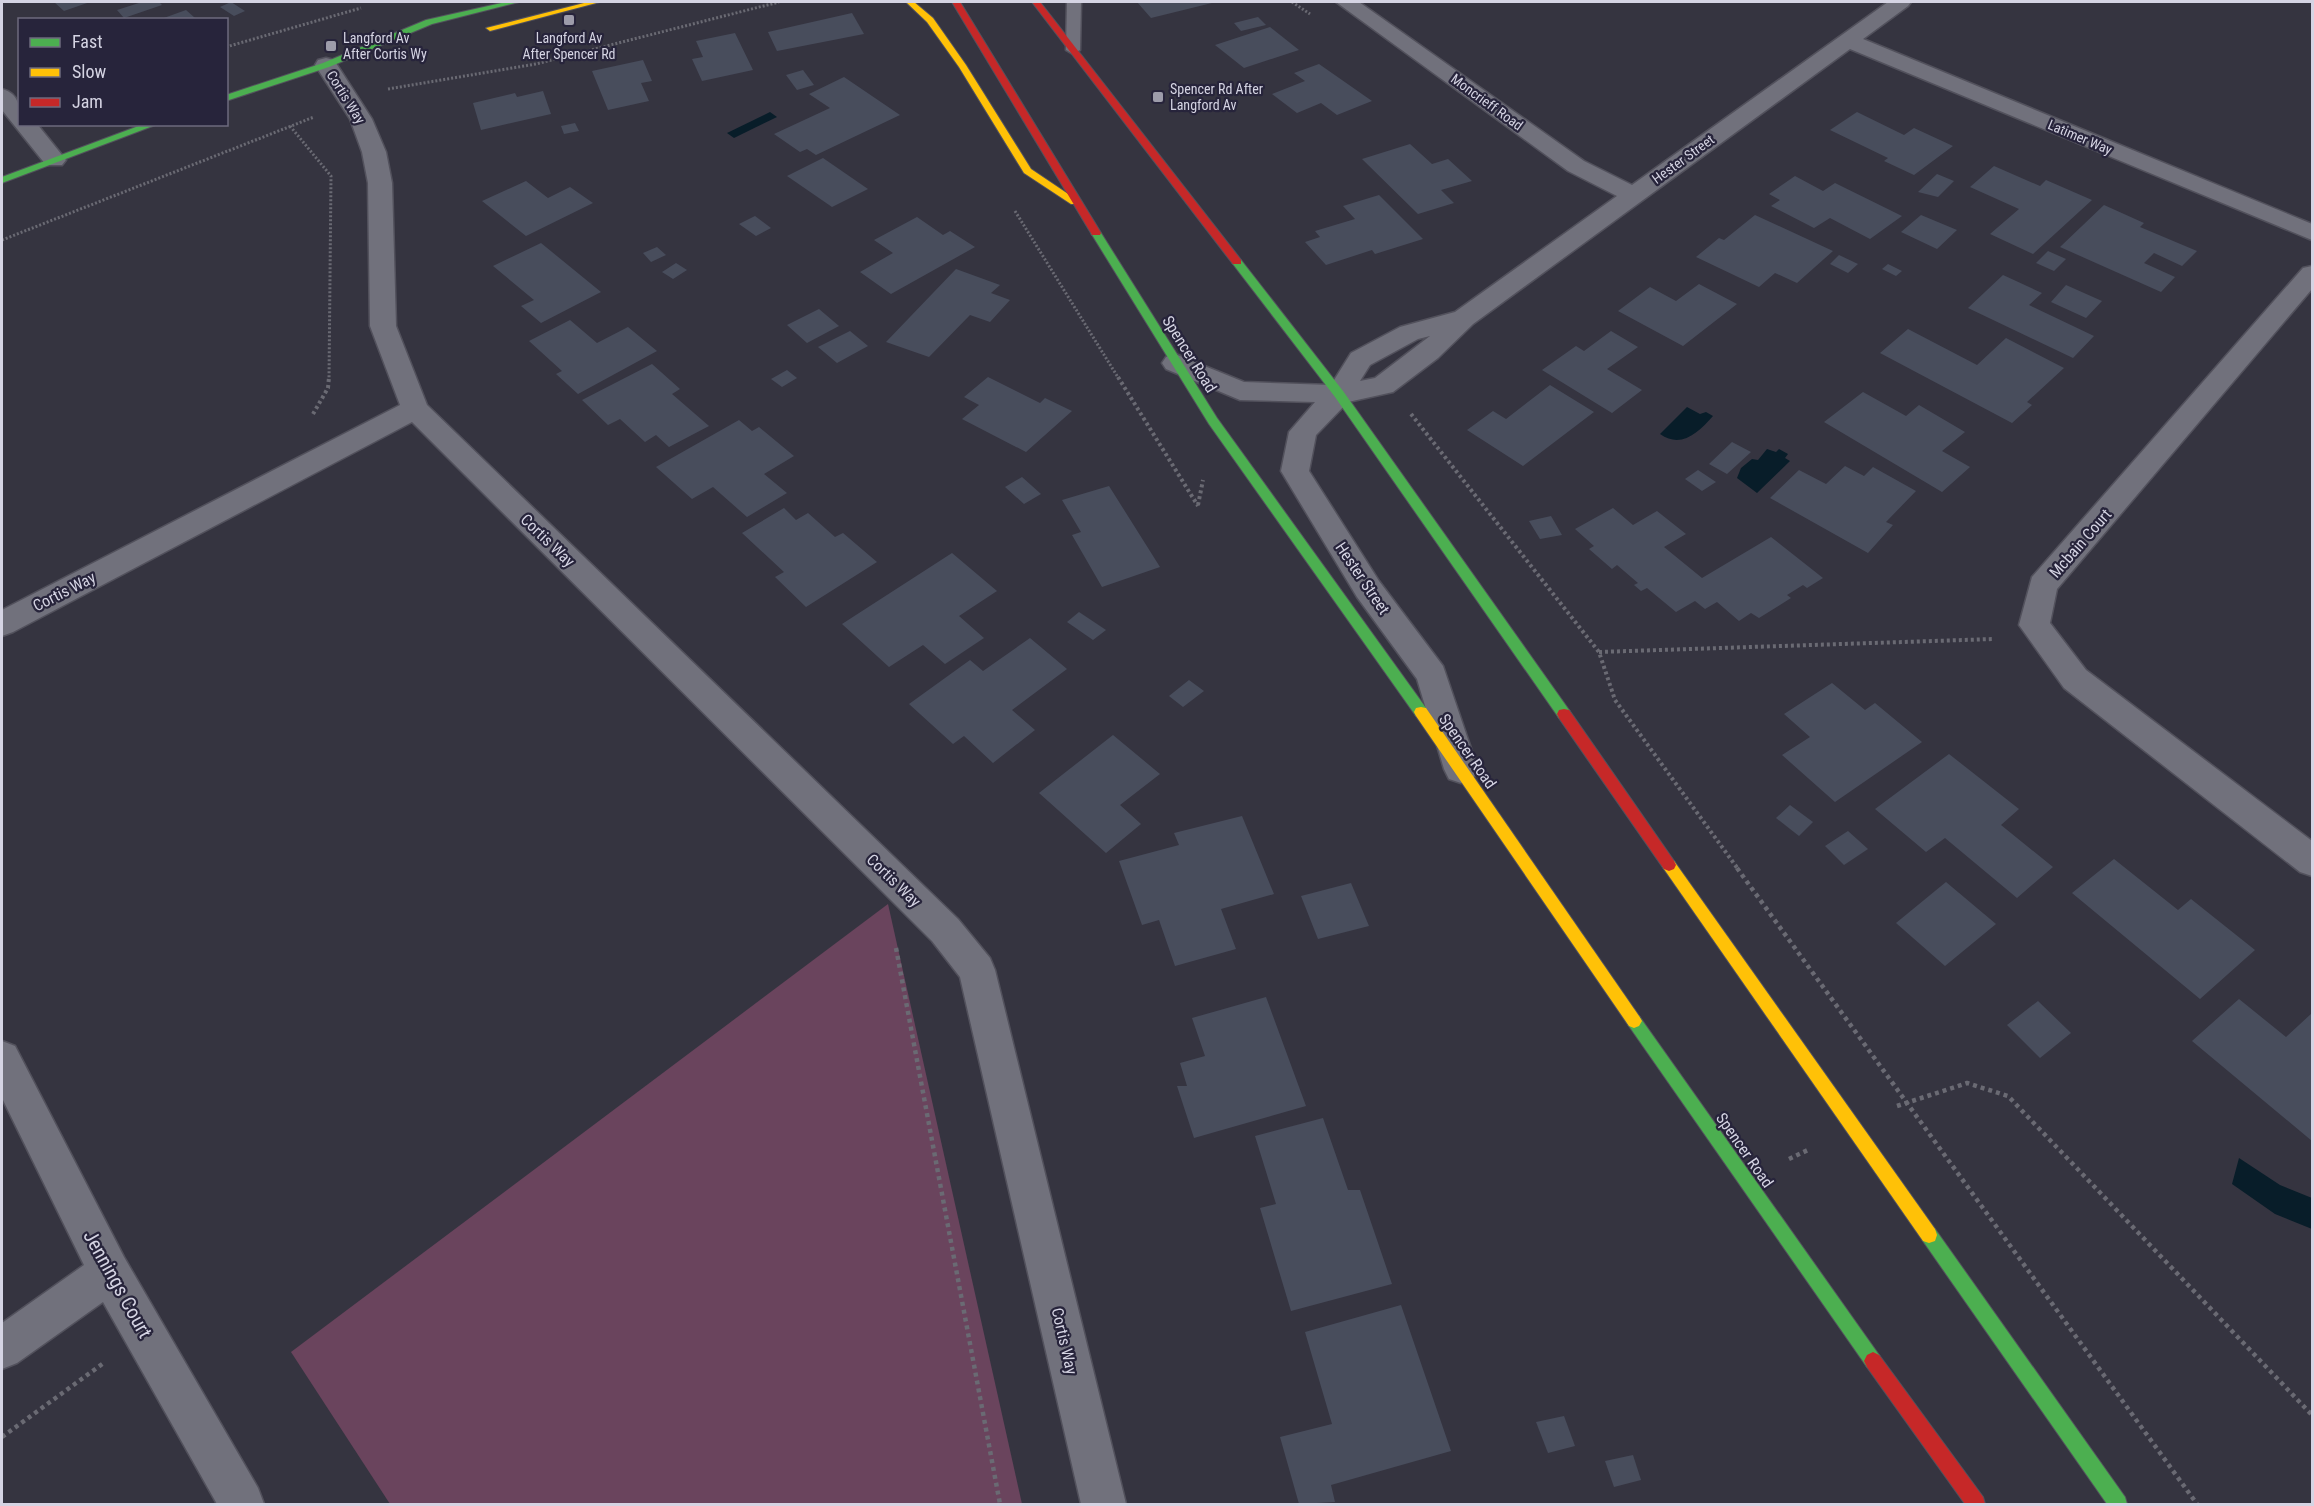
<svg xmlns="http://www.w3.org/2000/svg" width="2314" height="1506" viewBox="0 0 2314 1506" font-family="'Roboto Condensed',sans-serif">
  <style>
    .green { fill: #6a445d }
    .water { fill: #081d29 }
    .building { fill: #484d5c }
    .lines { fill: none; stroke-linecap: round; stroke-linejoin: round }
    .lane-casing { stroke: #52515c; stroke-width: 3 }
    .street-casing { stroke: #52515c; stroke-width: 3 }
    .fast-casing { stroke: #52515c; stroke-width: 2 }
    .slow-casing { stroke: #52515c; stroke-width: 2 }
    .jam-casing { stroke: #52515c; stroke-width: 2 }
    .path-far2 { stroke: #6a6a73; stroke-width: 3; stroke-dasharray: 2 2; stroke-linecap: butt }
    .path-far1 { stroke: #6a6a73; stroke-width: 4; stroke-dasharray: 3 3; stroke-linecap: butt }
    .path { stroke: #6a6a73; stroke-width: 4.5; stroke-dasharray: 4 4; stroke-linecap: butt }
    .lane { fill: #71717c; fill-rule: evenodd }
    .street { fill: #71717c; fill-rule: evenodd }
    .fast { fill: #4caf50; fill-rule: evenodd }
    .slow { fill: #ffc107; fill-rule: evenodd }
    .jam { fill: #c62828; fill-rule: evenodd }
    .poi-dot { fill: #9d9caa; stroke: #27243b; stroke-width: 2 }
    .labels { text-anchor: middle; stroke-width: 4.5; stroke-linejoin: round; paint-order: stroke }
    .far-poi-label { font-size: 14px; fill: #d5d4e3; stroke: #27243b; text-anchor: start }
    .far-street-label { font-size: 14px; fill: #d5d4e3; stroke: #27243b }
    .street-label { font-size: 16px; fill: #d5d4e3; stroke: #27243b }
    .near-street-label { font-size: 20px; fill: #d5d4e3; stroke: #27243b }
  </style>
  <rect width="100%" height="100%" fill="#353440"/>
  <polygon class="green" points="888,904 1022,1504 390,1504 291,1352"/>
  <g class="water">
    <polygon points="770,112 777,117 734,138 727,133"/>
    <path d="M 1687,407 L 1700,414 L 1706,412 L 1713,416 C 1698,433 1681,449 1660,434 Z"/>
    <polygon points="1767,449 1776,452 1779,449 1788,454 1785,458 1790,461 1757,493 1737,478 1741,468 1752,459 1758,460"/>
    <polygon points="2239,1158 2280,1185 2312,1198 2312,1229 2275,1214 2232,1184"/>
  </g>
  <g class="building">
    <polygon points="54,2 90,2 64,11"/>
    <polygon points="142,2 159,2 162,5 124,18 117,10"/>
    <polygon points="231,2 245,11 234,16 220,7"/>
    <polygon points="1137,2 1216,2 1151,18"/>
    <polygon points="186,10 195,18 161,20 161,19"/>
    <polygon points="852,13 864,34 777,51 768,32"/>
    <polygon points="1258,17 1266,25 1241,31 1234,23"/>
    <polygon points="1270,27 1299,50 1244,68 1215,45"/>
    <polygon points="735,33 753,70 702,81 692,59 703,57 696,41"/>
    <polygon points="643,60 652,81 641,83 649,101 608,110 592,71"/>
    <polygon points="1319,64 1372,101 1337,115 1321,103 1297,113 1272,94 1305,81 1294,73"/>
    <polygon points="803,70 814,85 797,90 786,75"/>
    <polygon points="844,77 900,115 816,155 807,149 800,152 774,134 830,108 809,94"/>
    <polygon points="543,91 551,114 481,130 473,103 515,93 517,97"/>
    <polygon points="1857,112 1904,135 1914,128 1953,146 1914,175 1884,161 1888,158 1830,130"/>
    <polygon points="575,123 579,131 564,134 561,126"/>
    <polygon points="1410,144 1432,164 1448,159 1472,181 1441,190 1454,203 1418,214 1362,159"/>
    <polygon points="823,158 868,189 832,207 787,176"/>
    <polygon points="1994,166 2040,186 2046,180 2092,200 2033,254 1990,234 2019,209 1970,187"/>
    <polygon points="1937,174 1954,181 1938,197 1918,192"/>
    <polygon points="1795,176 1823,191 1835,183 1902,216 1870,239 1830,218 1814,228 1771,206 1780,200 1769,194"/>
    <polygon points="526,181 548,198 570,187 593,203 526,236 482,201"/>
    <polygon points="1379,195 1423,239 1375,254 1372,250 1326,265 1305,242 1320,237 1315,231 1355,219 1343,206"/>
    <polygon points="2104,205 2144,223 2140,227 2197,251 2182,266 2154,253 2144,263 2175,277 2161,292 2060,247"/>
    <polygon points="1755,215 1833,251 1797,283 1775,273 1759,287 1696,257 1719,238 1724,240"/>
    <polygon points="1921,215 1957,230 1937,249 1901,232"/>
    <polygon points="755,216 771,228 756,236 739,224"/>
    <polygon points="917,217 943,235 950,231 975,247 891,294 860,272 893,253 874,240"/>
    <polygon points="541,243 601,292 541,323 521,306 534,300 493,266"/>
    <polygon points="657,247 666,255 651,262 643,253"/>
    <polygon points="2048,251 2066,259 2054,271 2036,263"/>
    <polygon points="1839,255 1858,264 1848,273 1830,264"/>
    <polygon points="676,263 687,270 673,279 662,272"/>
    <polygon points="1888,264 1902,271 1896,276 1882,269"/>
    <polygon points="956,269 1000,285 991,293 1010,300 990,322 970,315 929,357 886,342"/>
    <polygon points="2003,275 2042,293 2029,305 2094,336 2073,358 1968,308"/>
    <polygon points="1699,284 1737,304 1683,346 1618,311 1650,287 1676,301"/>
    <polygon points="2066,285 2102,301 2086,318 2051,302"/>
    <polygon points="819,309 839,326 807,343 787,325"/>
    <polygon points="570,320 597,343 628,327 657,351 578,394 556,374 562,371 529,341"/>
    <polygon points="1908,329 1977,365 2006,338 2064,368 2027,402 2032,405 2012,423 1880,353"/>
    <polygon points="850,331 868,346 837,363 818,347"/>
    <polygon points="1611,331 1638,347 1607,369 1642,390 1612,413 1542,370 1576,346 1584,351"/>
    <polygon points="652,364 680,389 672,394 709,426 669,447 656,435 645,442 620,419 608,425 582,400"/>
    <polygon points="787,370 797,378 782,387 771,379"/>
    <polygon points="988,377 1040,403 1045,398 1072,411 1026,452 962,419 979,405 964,397"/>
    <polygon points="1550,385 1594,412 1523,466 1467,430 1493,411 1506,419"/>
    <polygon points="1863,392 1906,416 1919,405 1965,432 1942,451 1970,467 1942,492 1824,422"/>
    <polygon points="739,420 752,431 759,427 794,456 764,474 787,493 747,517 713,487 692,499 656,467"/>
    <polygon points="1732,442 1751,452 1727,474 1709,464"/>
    <polygon points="1845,466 1864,476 1873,467 1916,491 1886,522 1893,525 1868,553 1770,498 1799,470 1826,484"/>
    <polygon points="1698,470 1716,482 1702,491 1685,479"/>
    <polygon points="1022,477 1041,494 1024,504 1005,487"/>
    <polygon points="1109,486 1160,567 1102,587 1072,535 1081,532 1062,500"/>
    <polygon points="784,508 796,520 808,513 835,537 843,533 877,562 806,607 775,577 784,572 742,533"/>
    <polygon points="1613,508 1633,525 1657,511 1686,534 1664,547 1702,578 1771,537 1823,578 1807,588 1803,585 1787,595 1791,598 1759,618 1751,613 1739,621 1717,602 1705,609 1695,601 1676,612 1647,588 1641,591 1634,585 1638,583 1617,565 1612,569 1589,549 1594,546 1575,529"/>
    <polygon points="1551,516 1562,535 1540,539 1529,521"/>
    <polygon points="952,553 997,591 959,616 984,638 945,664 923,645 889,667 842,624"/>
    <polygon points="1079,612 1106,630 1093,640 1067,622"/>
    <polygon points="1030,638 1067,669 1012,710 1035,730 993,763 964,736 953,744 909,704 970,660 983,671"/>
    <polygon points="1189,680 1204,691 1183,707 1169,696"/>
    <polygon points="1832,683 1865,710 1875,703 1922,742 1835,802 1782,755 1810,737 1784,714"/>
    <polygon points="1113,735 1160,774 1120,805 1141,824 1106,853 1039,793"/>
    <polygon points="1949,754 2019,809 2001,825 2053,867 2017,898 1945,838 1926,852 1875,809"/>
    <polygon points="1790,805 1813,822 1799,836 1776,818"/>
    <polygon points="1242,816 1274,894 1221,909 1236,949 1175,966 1159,920 1142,925 1119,861 1179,845 1174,833"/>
    <polygon points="1848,831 1868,849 1844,865 1825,846"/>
    <polygon points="2114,859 2178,910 2191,899 2255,950 2200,999 2072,893"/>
    <polygon points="1946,882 1996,924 1945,966 1896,923"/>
    <polygon points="1351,883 1369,926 1318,939 1301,896"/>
    <polygon points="1266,997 1306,1106 1194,1138 1177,1086 1187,1086 1180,1063 1205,1056 1192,1018"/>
    <polygon points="2239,999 2286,1037 2312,1013 2312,1141 2192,1041"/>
    <polygon points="2038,1001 2071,1033 2040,1058 2007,1025"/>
    <polygon points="1323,1118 1348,1190 1360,1190 1392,1284 1291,1311 1260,1208 1276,1204 1255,1136"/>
    <polygon points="1401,1305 1451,1451 1331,1485 1335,1502 1299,1504 1280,1437 1332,1424 1305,1332"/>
    <polygon points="1564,1416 1575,1446 1548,1453 1536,1422"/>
    <polygon points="1633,1455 1641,1480 1614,1487 1605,1461"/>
  </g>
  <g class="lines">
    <defs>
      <polygon id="lane" points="1067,2 1081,2 1080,50 1073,54 1066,50"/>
      <g id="street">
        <path d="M 1336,2 L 1359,2 L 1584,161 L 1632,185 L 1888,2 L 1911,2 L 1908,6 L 1863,39 L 2312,224 L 2312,240 L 1850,49 L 1473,324 L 1438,358 L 1393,392 L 1348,402 L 1316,435 L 1309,471 L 1379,581 L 1443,666 L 1478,769 L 1473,779 L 1461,783 L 1449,779 L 1444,769 L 1417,679 L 1357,597 L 1281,471 L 1289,432 L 1315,402 L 1240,400 L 1166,369 L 1162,363 L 1166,357 L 1175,354 L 1244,382 L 1331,385 L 1351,353 L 1400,327 L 1455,312 L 1617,196 L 1568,171 ZM 1430,336 L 1375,378 L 1360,381 L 1370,365 L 1418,339 Z"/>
        <polygon points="326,58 334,60 372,119 386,152 392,183 396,326 427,405 958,919 990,958 995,970 1126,1504 1081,1504 960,977 932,941 412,422 13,632 2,636 2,610 400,405 370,326 368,183 362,152 350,119 315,65 318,60"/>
        <path d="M 2,89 C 20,94 20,108 20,124 L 37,124 L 66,160 L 62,165 L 46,165 L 2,110 Z"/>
        <polygon points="2312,266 2312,289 2057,589 2050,623 2086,670 2312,841 2312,876 2300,872 2064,688 2019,625 2032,577 2303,268"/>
        <polygon points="2,1041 15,1046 124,1257 258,1488 264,1504 217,1504 103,1302 17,1363 2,1369 2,1323 84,1265 2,1098"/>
      </g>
      <g id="fast">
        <polygon points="506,2 519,2 432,24 329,67 226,101 226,95 323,63 426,20"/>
        <polygon points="144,124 158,124 2,183 2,177"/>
        <polygon points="1096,230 1101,233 1217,418 1426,708 1428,712 1426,716 1416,716 1209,424 1091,233"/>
        <polygon points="1237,259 1241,260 1343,391 1569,710 1571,714 1569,718 1559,718 1335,397 1233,264 1232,262"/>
        <polygon points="1634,1014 1639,1016 1879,1355 1882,1361 1879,1367 1873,1370 1867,1367 1629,1026 1626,1021 1629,1016"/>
        <polygon points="1929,1227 1935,1229 2125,1497 2127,1504 2107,1504 1923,1241 1921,1235 1923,1229"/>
      </g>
      <g id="slow">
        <polygon points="588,2 600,2 490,31 486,28"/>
        <polygon points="906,2 914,2 933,18 966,65 1031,169 1077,200 1077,204 1071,204 1024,173 959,67 927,22"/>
        <polygon points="1421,707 1426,708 1639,1016 1642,1021 1639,1026 1634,1028 1629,1026 1416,716 1414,712 1416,708"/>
        <polygon points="1669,859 1674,861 1935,1229 1937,1235 1935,1241 1929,1243 1923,1241 1664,869 1662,865 1664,861"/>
      </g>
      <g id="jam">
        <polygon points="952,2 960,2 1101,233 1100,235 1092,235 1091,233"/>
        <polygon points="1032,2 1040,2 1241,260 1241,264 1233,264"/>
        <polygon points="1564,709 1569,710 1674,861 1676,865 1674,869 1669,871 1664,869 1559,718 1557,714 1559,710"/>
        <polygon points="1873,1352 1879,1355 1983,1497 1985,1504 1965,1504 1867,1367 1864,1361 1867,1355"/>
      </g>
    </defs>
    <use href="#lane" class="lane-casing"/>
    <use href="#street" class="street-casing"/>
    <use href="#fast" class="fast-casing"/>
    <use href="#slow" class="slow-casing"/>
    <use href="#jam" class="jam-casing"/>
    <g class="path-far2">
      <polyline points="1292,2 1310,14"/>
      <polyline points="226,47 361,8"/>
      <polyline points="388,89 536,64 779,2"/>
      <polyline points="290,126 331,176 329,379"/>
      <polyline points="1015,211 1119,379"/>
      <polyline points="2,240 314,117"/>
    </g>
    <g class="path-far1">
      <polyline points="1118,377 1198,506"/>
      <polyline points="313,414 328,388 329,377"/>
      <polyline points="1411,414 1599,652 1615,700 1738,869"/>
      <polyline points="1198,505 1203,480"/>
      <polyline points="1599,652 1994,639"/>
    </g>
    <g class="path">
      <polyline points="1737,868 2197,1504"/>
      <polyline points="896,948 1000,1504"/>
      <polyline points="1897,1106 1967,1083 2008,1096 2312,1415"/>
      <polyline points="1789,1159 1810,1149"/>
      <polyline points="2,1437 105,1362"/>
    </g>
    <use href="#lane" class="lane"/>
    <use href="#street" class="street"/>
    <use href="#fast" class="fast"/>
    <use href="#slow" class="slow"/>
    <use href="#jam" class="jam"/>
  </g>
  <g class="poi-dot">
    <rect x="563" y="14" width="12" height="12" rx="3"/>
    <rect x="325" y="40" width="12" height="12" rx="3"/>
    <rect x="1152" y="91" width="12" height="12" rx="3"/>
  </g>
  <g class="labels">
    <g class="far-poi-label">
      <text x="343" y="43">Langford Av<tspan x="343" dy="16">After Cortis Wy</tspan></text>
      <text x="569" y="43" text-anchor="middle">Langford Av<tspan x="569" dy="16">After Spencer Rd</tspan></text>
      <text x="1170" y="94">Spencer Rd After<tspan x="1170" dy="16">Langford Av</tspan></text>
    </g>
    <g class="far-street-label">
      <text transform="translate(346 97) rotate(58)" y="5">Cortis Way</text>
      <text transform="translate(1487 102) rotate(36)" y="5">Moncrieff Road</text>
      <text transform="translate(2080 137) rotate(23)" y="5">Latimer Way</text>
      <text transform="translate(1683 159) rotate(-36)" y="5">Hester Street</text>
    </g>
    <g class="street-label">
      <text transform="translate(1190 354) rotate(58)" y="6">Spencer Road</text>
      <text transform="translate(548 540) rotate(44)" y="6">Cortis Way</text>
      <text transform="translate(2080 543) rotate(-49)" y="6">Mcbain Court</text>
      <text transform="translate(1363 578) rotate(56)" y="6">Hester Street</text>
      <text transform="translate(64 591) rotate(-27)" y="6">Cortis Way</text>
      <text transform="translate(1468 751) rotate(55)" y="6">Spencer Road</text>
      <text transform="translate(894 880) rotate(44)" y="6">Cortis Way</text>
      <text transform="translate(1745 1150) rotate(55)" y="6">Spencer Road</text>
      <text transform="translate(1065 1341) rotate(77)" y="6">Cortis Way</text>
    </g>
    <g class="near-street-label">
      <text transform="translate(118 1284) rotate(61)" y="7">Jennings Court</text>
    </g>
  </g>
  <rect width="2314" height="1506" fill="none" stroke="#d5d4e3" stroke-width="6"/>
  <rect x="18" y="18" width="210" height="108" fill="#27243b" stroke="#6d6a7e" stroke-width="1.5"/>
  <rect x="30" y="38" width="30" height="9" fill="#4caf50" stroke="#6d6a7e" stroke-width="1.5"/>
  <text x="72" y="48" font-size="18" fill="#d5d4e3">Fast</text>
  <rect x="30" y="68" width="30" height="9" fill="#ffc107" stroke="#6d6a7e" stroke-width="1.5"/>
  <text x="72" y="78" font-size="18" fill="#d5d4e3">Slow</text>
  <rect x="30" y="98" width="30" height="9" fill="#c62828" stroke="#6d6a7e" stroke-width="1.5"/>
  <text x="72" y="108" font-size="18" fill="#d5d4e3">Jam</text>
</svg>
